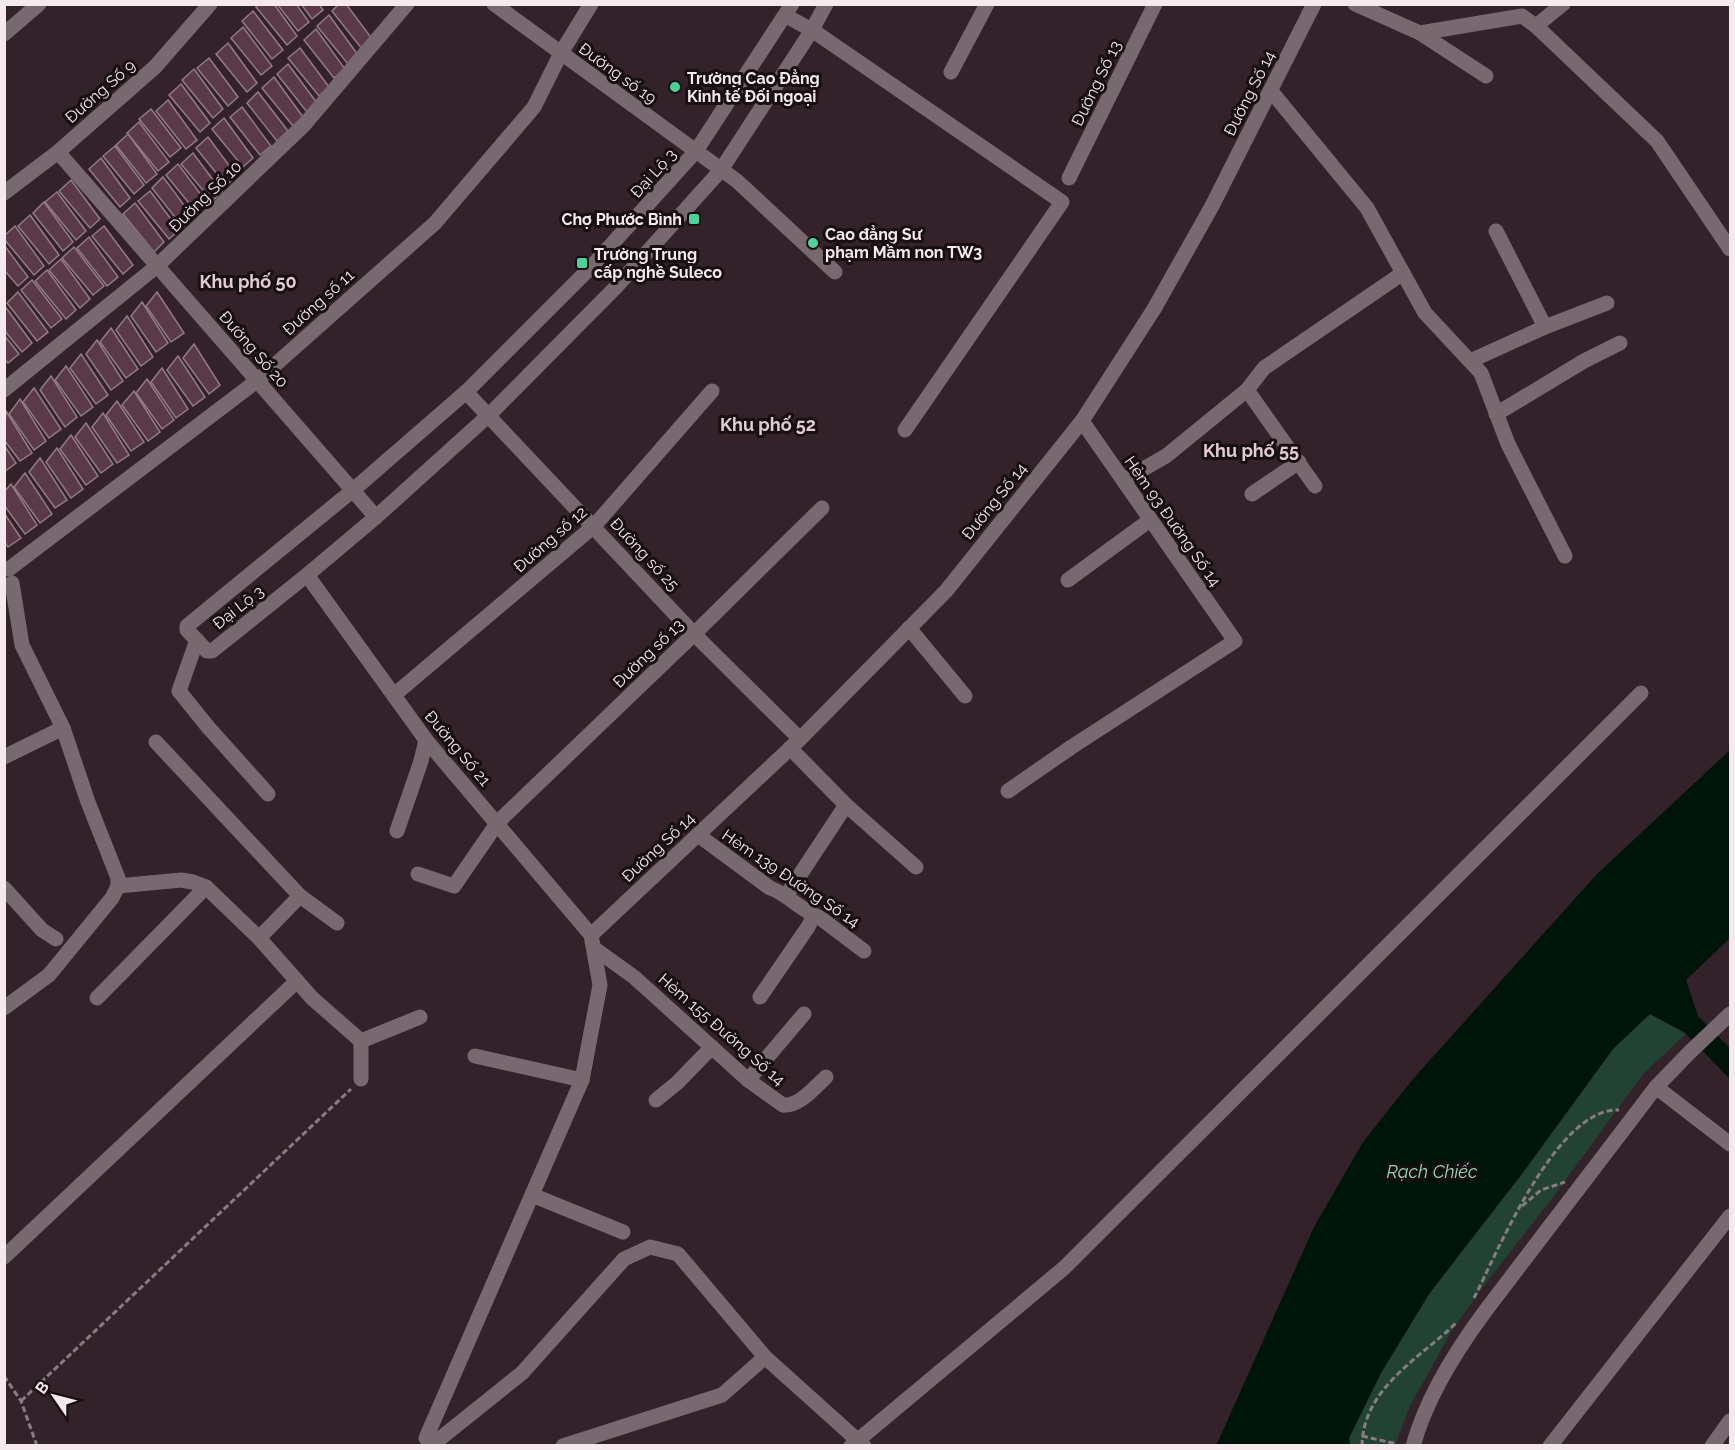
<svg xmlns="http://www.w3.org/2000/svg" width="1735" height="1450" viewBox="0 0 1735 1450" font-family="Raleway,sans-serif">
  <style>
    .green { fill: #224333 }
    .water { fill: #00150a }
    .building { fill: #5a3949; stroke: #927c86; stroke-width: 1.5 }
    .lines { fill: none; stroke-linecap: round; stroke-linejoin: round }
    .path { stroke: #8a7b82; stroke-width: 3; stroke-dasharray: 6 3; stroke-linecap: butt }
    .minor { stroke: #78686f; stroke-width: 15 }
    .poi-dot { fill: #4dd39a; stroke: #170f12; stroke-width: 2 }
    .labels { text-anchor: middle; stroke-width: 6; stroke-linejoin: round; paint-order: stroke }
    .street-label { font-size: 16px; fill: #f5e9ee; stroke: #170f12 }
    .poi-label { font-size: 16px; font-weight: bold; fill: #f5e9ee; stroke: #170f12; text-anchor: start }
    .neighbourhood-label { font-size: 18px; font-weight: bold; fill: #e3cbd6; stroke: #170f12 }
    .water-label { font-size: 18px; font-style: italic; fill: #97d9b7; stroke: #170f12 }
  </style>
  <rect width="100%" height="100%" fill="#34222b"/>
  <polygon class="green" points="1650,1014 1686,1034 1644,1073 1550,1201 1485,1284 1451,1332 1410,1406 1395,1445 1350,1445 1349,1438 1381,1373 1429,1294 1521,1175 1613,1049"/>
  <polygon class="water" points="1730,750 1730,938 1686,980 1698,1016 1730,1048 1730,1079 1684,1032 1650,1014 1613,1049 1521,1175 1429,1294 1381,1373 1349,1438 1350,1445 1216,1446 1314,1227 1363,1142 1413,1079 1597,874"/>
  <g class="building">
    <polygon points="259,4 274,4 297,36 287,45 256,7"/>
    <polygon points="277,4 296,4 309,22 298,31"/>
    <polygon points="301,4 319,4 323,10 312,19"/>
    <polygon points="339,4 346,4 373,40 362,49 332,11"/>
    <polygon points="253,11 283,50 272,59 242,21"/>
    <polygon points="329,15 358,55 348,64 317,26"/>
    <polygon points="243,27 272,66 261,75 231,38"/>
    <polygon points="316,29 345,69 334,78 304,40"/>
    <polygon points="228,43 257,83 247,92 216,54"/>
    <polygon points="300,48 329,87 319,96 288,58"/>
    <polygon points="209,58 238,97 228,106 197,68"/>
    <polygon points="288,64 317,103 307,112 277,74"/>
    <polygon points="194,69 223,109 213,118 182,80"/>
    <polygon points="274,77 303,117 293,126 262,88"/>
    <polygon points="181,84 210,123 200,132 169,95"/>
    <polygon points="258,92 288,131 277,141 247,103"/>
    <polygon points="168,100 197,140 186,149 156,111"/>
    <polygon points="242,107 271,146 260,155 230,117"/>
    <polygon points="151,109 181,148 170,157 139,119"/>
    <polygon points="224,118 253,158 243,167 212,129"/>
    <polygon points="139,122 169,162 158,171 127,133"/>
    <polygon points="128,134 157,174 146,183 116,145"/>
    <polygon points="208,137 237,176 226,185 196,148"/>
    <polygon points="115,146 144,185 134,194 103,156"/>
    <polygon points="193,153 222,192 212,201 181,164"/>
    <polygon points="101,158 130,198 120,207 89,169"/>
    <polygon points="178,164 208,204 197,213 166,175"/>
    <polygon points="163,177 193,217 182,226 152,188"/>
    <polygon points="71,180 100,219 90,228 59,191"/>
    <polygon points="150,191 179,230 169,239 138,201"/>
    <polygon points="57,192 86,231 76,240 45,202"/>
    <polygon points="44,202 73,242 63,251 33,213"/>
    <polygon points="135,203 164,242 154,252 123,214"/>
    <polygon points="30,215 59,255 49,264 18,226"/>
    <polygon points="15,226 44,266 34,275 4,239 4,236"/>
    <polygon points="104,226 133,265 123,274 92,236"/>
    <polygon points="89,237 118,277 107,286 77,248"/>
    <polygon points="4,245 28,277 18,286 4,270"/>
    <polygon points="74,247 104,286 93,295 62,258"/>
    <polygon points="61,259 90,299 80,308 49,270"/>
    <polygon points="47,270 76,310 66,319 35,281"/>
    <polygon points="32,280 62,319 51,328 21,290"/>
    <polygon points="18,292 48,332 37,341 7,303"/>
    <polygon points="157,292 184,333 171,342 146,306"/>
    <polygon points="142,302 168,343 156,352 131,316"/>
    <polygon points="4,305 32,343 22,352 4,330"/>
    <polygon points="127,316 153,357 141,366 116,330"/>
    <polygon points="111,328 138,369 126,378 100,342"/>
    <polygon points="4,335 19,354 8,363 4,359"/>
    <polygon points="97,340 123,381 111,390 86,354"/>
    <polygon points="194,344 220,385 209,394 183,358"/>
    <polygon points="81,354 108,395 96,404 70,368"/>
    <polygon points="178,356 205,397 193,406 167,370"/>
    <polygon points="66,366 93,407 81,416 55,380"/>
    <polygon points="162,368 188,409 176,418 151,382"/>
    <polygon points="51,376 77,417 65,427 40,390"/>
    <polygon points="147,379 174,420 162,429 136,393"/>
    <polygon points="34,388 61,429 49,438 23,402"/>
    <polygon points="134,391 160,432 148,441 122,405"/>
    <polygon points="20,399 46,441 34,450 9,414"/>
    <polygon points="117,401 144,442 131,451 106,415"/>
    <polygon points="6,411 32,453 20,461 4,440"/>
    <polygon points="103,413 129,455 117,463 92,427"/>
    <polygon points="86,423 113,464 101,473 75,437"/>
    <polygon points="71,435 98,476 86,485 60,449"/>
    <polygon points="4,445 16,463 4,472"/>
    <polygon points="57,448 83,489 71,498 46,462"/>
    <polygon points="40,458 67,500 55,508 29,472"/>
    <polygon points="25,473 52,514 40,523 14,487"/>
    <polygon points="11,484 37,525 25,534 4,505 4,492"/>
    <polygon points="4,513 21,538 8,547 4,541"/>
  </g>
  <g class="lines">
    <g class="path">
      <polyline points="1522,1206 1541,1190 1565,1182"/>
      <path d="M 1474,1298 C 1498,1251 1557,1107 1619,1110"/>
      <polyline points="4,1376 21,1401 37,1446"/>
      <polyline points="21,1401 351,1089"/>
      <polyline points="1362,1436 1397,1444"/>
      <path d="M 1362,1446 C 1363,1388 1419,1359 1456,1323"/>
    </g>
    <g class="minor">
      <polyline points="494,4 737,181 835,272"/>
      <polyline points="792,4 696,151 593,265 466,392 352,491 187,626 187,630 207,651 212,651 307,575 376,517 489,415 616,287 721,170 812,30 826,4"/>
      <polyline points="1355,4 1420,33 1522,16 1536,26 1657,141 1730,249"/>
      <polyline points="786,16 812,30 1062,202 905,430"/>
      <polyline points="1536,26 1563,4"/>
      <polyline points="1420,33 1486,76"/>
      <polyline points="4,34 39,4"/>
      <polyline points="951,72 987,4"/>
      <polyline points="1271,91 1367,208 1425,313 1481,373 1508,444 1565,556"/>
      <polyline points="58,152 376,517"/>
      <polyline points="1069,178 1155,4"/>
      <polyline points="4,193 58,152 155,67 210,4"/>
      <polyline points="1545,327 1607,303"/>
      <polyline points="1470,361 1545,327 1496,231"/>
      <polyline points="4,390 157,266 304,125 407,4"/>
      <polyline points="1247,390 1315,486"/>
      <polyline points="466,392 694,634 800,739"/>
      <polyline points="1496,414 1584,361 1620,343"/>
      <polyline points="1124,480 1166,456 1247,390 1264,368 1403,273"/>
      <polyline points="1252,494 1299,462"/>
      <polyline points="9,569 258,380 435,223 534,107 561,53 591,4"/>
      <polyline points="307,575 426,740 591,935 600,985 582,1080 426,1438 432,1445 522,1373 624,1259 650,1247 678,1254 765,1357 864,1446"/>
      <polyline points="1068,580 1150,520"/>
      <polyline points="909,628 965,696"/>
      <polyline points="197,640 179,691 208,727 268,794"/>
      <polyline points="394,695 594,526 712,391"/>
      <polyline points="156,742 300,896 337,923"/>
      <polyline points="790,748 846,805 916,867"/>
      <polyline points="4,757 63,728"/>
      <polyline points="1008,791 1073,746 1235,641 1082,421"/>
      <polyline points="397,831 421,761 426,740"/>
      <path d="M 698,835 L 770,888 C 788,894 801,911 819,917 L 864,951"/>
      <polyline points="418,874 454,886 498,822 694,634 822,508"/>
      <polyline points="118,886 181,880 193,882 206,887 259,938 312,998 361,1041 361,1079"/>
      <polyline points="4,888 42,930 56,939"/>
      <polyline points="786,896 846,805"/>
      <polyline points="591,935 800,739 946,591 1082,421 1154,309 1212,206 1314,4"/>
      <polyline points="259,938 300,896"/>
      <path d="M 595,949 L 634,977 L 748,1080 L 783,1105 C 799,1107 815,1087 826,1077"/>
      <polyline points="760,997 808,927 812,919 811,914"/>
      <polyline points="97,998 206,887"/>
      <polyline points="4,1008 49,975 112,898 118,886 118,878 88,802 63,728 22,645 12,583"/>
      <polyline points="361,1041 420,1017"/>
      <polyline points="475,1056 582,1080"/>
      <polyline points="748,1080 804,1014"/>
      <polyline points="1656,1087 1730,1144"/>
      <polyline points="656,1100 677,1083 712,1047"/>
      <polyline points="532,1195 623,1232"/>
      <polyline points="4,1257 297,981"/>
      <polyline points="563,1446 722,1395 765,1357"/>
      <polyline points="851,1446 1064,1268 1641,693"/>
      <path d="M 1413,1446 C 1426,1399 1457,1349 1486,1310 L 1656,1087 L 1690,1052 L 1730,1014"/>
      <polyline points="1550,1446 1730,1216"/>
      <polyline points="1712,1446 1730,1421"/>
    </g>
  </g>
  <g class="poi-dot">
    <circle cx="675" cy="87" r="6"/>
    <rect x="688" y="213" width="12" height="12" rx="3"/>
    <circle cx="813" cy="243" r="6"/>
    <rect x="576" y="257" width="12" height="12" rx="3"/>
  </g>
  <g class="labels">
    <g class="street-label">
      <text transform="translate(618 73) rotate(36)" y="6">Đường số 19</text>
      <text transform="translate(1096 83) rotate(-64)" y="6">Đường Số 13</text>
      <text transform="translate(100 91) rotate(-41)" y="6">Đường Số 9</text>
      <text transform="translate(1249 93) rotate(-63)" y="6">Đường Số 14</text>
      <text transform="translate(653 173) rotate(-48)" y="6">Đại Lộ 3</text>
      <text transform="translate(205 196) rotate(-44)" y="6">Đường Số 10</text>
      <text transform="translate(318 302) rotate(-42)" y="6">Đường số 11</text>
      <text transform="translate(254 349) rotate(49)" y="6">Đường Số 20</text>
      <text transform="translate(994 501) rotate(-51)" y="6">Đường Số 14</text>
      <text transform="translate(1173 521) rotate(55)" y="6">Hẻm 93 Đường Số 14</text>
      <text transform="translate(550 539) rotate(-41)" y="6">Đường số 12</text>
      <text transform="translate(645 554) rotate(47)" y="6">Đường số 25</text>
      <text transform="translate(238 607) rotate(-38)" y="6">Đại Lộ 3</text>
      <text transform="translate(648 653) rotate(-44)" y="6">Đường số 13</text>
      <text transform="translate(458 748) rotate(50)" y="6">Đường Số 21</text>
      <text transform="translate(658 847) rotate(-43)" y="6">Đường Số 14</text>
      <text transform="translate(791 878) rotate(34)" y="6">Hẻm 139 Đường Số 14</text>
      <text transform="translate(722 1029) rotate(41)" y="6">Hẻm 155 Đường Số 14</text>
    </g>
    <g class="poi-label">
      <text x="687" y="84">Trường Cao Đẳng<tspan x="687" dy="18">Kinh tế Đối ngoại</tspan></text>
      <text x="682" y="225" text-anchor="end">Chợ Phước Bình</text>
      <text x="825" y="240">Cao đẳng Sư<tspan x="825" dy="18">phạm Mầm non TW3</tspan></text>
      <text x="594" y="260">Trường Trung<tspan x="594" dy="18">cấp nghề Suleco</tspan></text>
    </g>
    <g class="neighbourhood-label">
      <text x="248" y="288">Khu phố 50</text>
      <text x="768" y="431">Khu phố 52</text>
      <text x="1251" y="457">Khu phố 55</text>
    </g>
    <g class="water-label">
      <text x="1432" y="1178">Rạch Chiếc</text>
    </g>
  </g>
  <rect width="1735" height="1450" fill="none" stroke="#f5e9ee" stroke-width="12"/>
  <g transform="translate(54 1396) rotate(305)" stroke="#170f12" stroke-width="4.5" paint-order="stroke">
  <path d="M0-4.5L10 22L0 15L-10 22Z" fill="#f5e9ee"/>
  <text y="-9" font-size="16" font-weight="bold" text-anchor="middle" fill="#f5e9ee">B</text>
  </g>
</svg>
